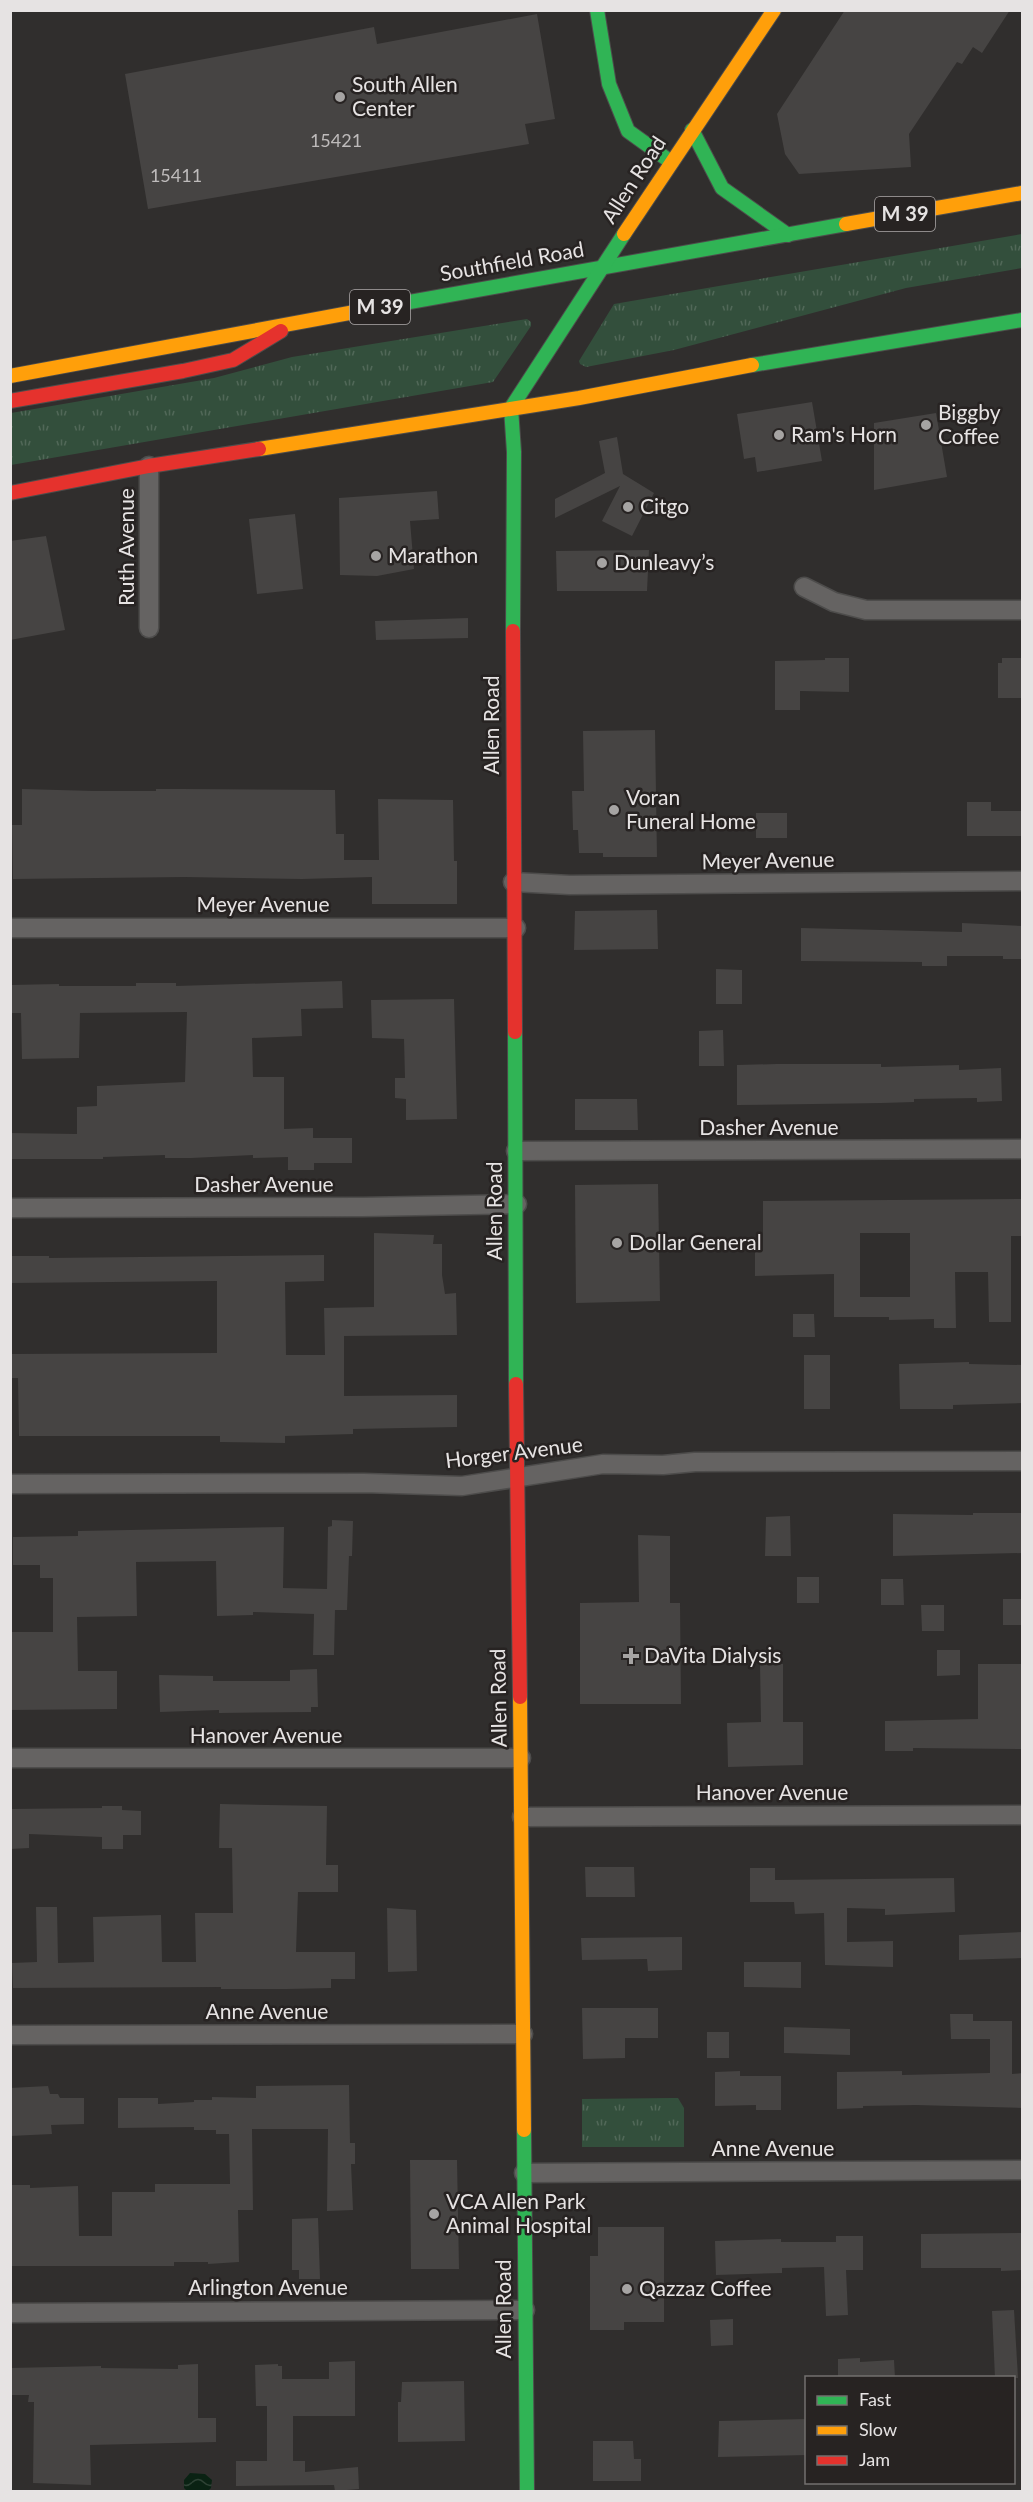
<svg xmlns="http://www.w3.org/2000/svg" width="1033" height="2502" viewBox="0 0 1033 2502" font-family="Lato,sans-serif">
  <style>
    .grass { fill: url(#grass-tufts) }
    .water { fill: url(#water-waves) }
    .building { fill: #464443; fill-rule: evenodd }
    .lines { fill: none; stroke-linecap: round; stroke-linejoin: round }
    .street-casing { stroke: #4d4c4b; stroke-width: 21 }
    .fast-casing { stroke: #4d4c4b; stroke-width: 16 }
    .slow-casing { stroke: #4d4c4b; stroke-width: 16 }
    .jam-casing { stroke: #4d4c4b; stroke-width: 16 }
    .street { stroke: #656362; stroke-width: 18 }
    .fast { stroke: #30b455; stroke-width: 14 }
    .slow { stroke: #ff9f0a; stroke-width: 14 }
    .jam { stroke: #e5322d; stroke-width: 14 }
    .poi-dot { fill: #a6a4a3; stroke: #272322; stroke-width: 2 }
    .labels { text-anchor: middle; stroke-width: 5; stroke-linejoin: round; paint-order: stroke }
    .number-label { font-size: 18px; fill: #bebbbb }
    .shield { fill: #272322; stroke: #ada9a9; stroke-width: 1.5 }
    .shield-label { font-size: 20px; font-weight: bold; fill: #e6e3e3 }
    .poi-label { font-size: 21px; fill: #e6e3e3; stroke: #272322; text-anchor: start }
    .street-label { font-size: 21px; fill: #e6e3e3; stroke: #272322 }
  </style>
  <defs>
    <pattern id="grass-tufts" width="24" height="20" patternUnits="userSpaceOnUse" patternTransform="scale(1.5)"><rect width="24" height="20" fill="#334f3c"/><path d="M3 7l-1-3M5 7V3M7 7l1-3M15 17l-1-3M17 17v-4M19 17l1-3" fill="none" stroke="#516858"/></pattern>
    <pattern id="water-waves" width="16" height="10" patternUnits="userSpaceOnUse" patternTransform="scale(1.5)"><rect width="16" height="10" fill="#0a2213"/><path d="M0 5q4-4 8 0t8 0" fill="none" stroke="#2e4235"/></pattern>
  </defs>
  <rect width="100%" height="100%" fill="#302e2d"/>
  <g class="grass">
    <polygon points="1022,234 1022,268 906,288 674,350 586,367 580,364 579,361 614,304"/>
    <polygon points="527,319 531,322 531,326 493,382 11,465 11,413 214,378 292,357"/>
    <polygon points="672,2098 678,2098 684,2108 684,2147 582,2147 582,2099"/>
  </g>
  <polygon class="water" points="190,2473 205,2474 212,2480 211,2488 208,2491 187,2491 184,2488 184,2480"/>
  <g class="building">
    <polygon points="845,10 1010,10 982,53 973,47 962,64 957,62 909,134 911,167 799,174 785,154 777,114"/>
    <polygon points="537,14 555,119 525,124 529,144 148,209 125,74 374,27 377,44"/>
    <polygon points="812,402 822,461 757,472 755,457 744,459 737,414"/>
    <polygon points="936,413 947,477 874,490 874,423"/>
    <polygon points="617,437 623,474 654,493 632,536 602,521 620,486 555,518 555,499 605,473 599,441"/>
    <polygon points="437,491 439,519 410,521 414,569 377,576 340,575 339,498"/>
    <polygon points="295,514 303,589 257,594 249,519"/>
    <polygon points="46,536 65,630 10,640 10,541"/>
    <polygon points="649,550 647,591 557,591 556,551"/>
    <polygon points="468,618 468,638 376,640 375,621"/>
    <polygon points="825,658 849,658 849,692 800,691 800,710 775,710 775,661 825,660"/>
    <polygon points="1002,658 1022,658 1022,698 998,698 998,663 1002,663"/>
    <polygon points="655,730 657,857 603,857 603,853 579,853 578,830 573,830 572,791 584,791 583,731"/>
    <polygon points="22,789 94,791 156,791 156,789 181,789 335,790 336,834 344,834 344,860 379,860 378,799 453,800 454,861 457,861 457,904 372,904 372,877 302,879 185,877 13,879 12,825 22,825"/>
    <polygon points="967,802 991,802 991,811 1023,811 1023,836 967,836"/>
    <rect x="756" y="813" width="31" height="25"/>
    <polygon points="657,910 658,949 574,950 575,911"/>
    <polygon points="962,923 1023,926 1023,959 1003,959 1003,956 947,956 947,966 922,966 922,962 801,961 801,928 962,932"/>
    <polygon points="716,969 742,970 742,1004 716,1004"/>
    <polygon points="342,981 343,1008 301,1009 302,1036 252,1038 253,1077 284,1077 284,1129 313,1128 313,1138 352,1138 352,1163 314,1163 314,1170 288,1170 288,1157 253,1158 253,1155 191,1158 165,1158 165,1155 103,1157 103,1159 10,1159 10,1133 77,1134 77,1107 97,1106 97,1086 185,1082 187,1012 80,1013 79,1058 22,1059 21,1013 10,1013 10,985 59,984 59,986 136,986 136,983 176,983 176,986"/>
    <polygon points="454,999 457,1119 406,1120 406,1099 395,1098 395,1078 405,1078 404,1039 372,1038 371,1000"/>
    <polygon points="723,1030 724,1066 699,1066 699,1031"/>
    <polygon points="777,1064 881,1064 881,1067 959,1065 959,1070 1001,1068 1002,1101 977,1102 977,1098 914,1099 914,1102 882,1103 737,1105 737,1065"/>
    <polygon points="575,1099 637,1099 638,1130 575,1130"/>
    <polygon points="658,1184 660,1301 576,1303 575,1185"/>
    <path d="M 1023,1199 L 1023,1236 L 1011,1236 L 1011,1322 L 989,1322 L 988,1272 L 955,1272 L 956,1328 L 934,1328 L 934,1319 L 889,1320 L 889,1317 L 834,1317 L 834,1274 L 755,1276 L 755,1251 L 763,1251 L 763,1201 ZM 860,1233 L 910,1233 L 910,1297 L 860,1297 Z"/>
    <polygon points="374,1233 434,1235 433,1244 442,1244 442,1275 445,1294 456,1293 457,1335 344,1336 344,1396 457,1395 457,1427 353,1429 353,1434 285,1436 285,1443 220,1442 220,1436 19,1436 18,1378 10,1378 10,1354 217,1353 217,1281 10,1283 10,1256 49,1256 49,1258 324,1255 324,1281 285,1282 286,1355 325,1355 324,1308 374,1307"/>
    <polygon points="793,1314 814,1314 815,1337 793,1337"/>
    <rect x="804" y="1355" width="26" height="54"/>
    <polygon points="969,1362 969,1364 1023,1365 1023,1403 953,1405 953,1409 900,1409 899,1364"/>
    <polygon points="973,1513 1023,1513 1023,1553 893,1556 893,1514 973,1515"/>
    <polygon points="790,1516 791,1556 765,1556 766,1517"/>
    <polygon points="332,1520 353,1521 352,1556 349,1556 347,1610 335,1610 334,1655 313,1655 314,1614 253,1612 253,1615 217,1616 216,1561 136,1562 137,1616 77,1617 78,1671 117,1671 117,1709 10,1710 10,1632 53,1632 53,1578 40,1578 40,1565 13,1565 13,1537 78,1536 78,1531 284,1527 283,1588 327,1589 328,1527 332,1526"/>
    <polygon points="638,1535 670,1536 670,1603 680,1603 681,1704 580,1704 580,1603 639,1602"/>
    <rect x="797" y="1577" width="22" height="26"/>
    <polygon points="881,1579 903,1579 904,1605 881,1605"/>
    <rect x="1003" y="1599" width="20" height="26"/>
    <polygon points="921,1605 944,1605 944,1631 922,1631"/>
    <polygon points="937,1650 960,1650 960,1675 937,1676"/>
    <polygon points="760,1664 783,1664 783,1722 803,1722 803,1765 728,1767 727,1723 761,1722"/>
    <polygon points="978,1664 1023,1664 1023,1749 913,1748 913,1751 885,1751 885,1721 978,1719"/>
    <polygon points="317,1669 318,1707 311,1707 311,1712 219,1713 219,1710 160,1712 159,1675 213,1676 213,1681 290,1681 290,1670"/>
    <polygon points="220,1804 327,1806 326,1865 338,1865 338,1892 298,1892 296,1952 355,1952 355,1979 331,1979 331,1988 287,1989 221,1989 221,1987 13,1988 12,1963 37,1962 36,1907 57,1907 58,1963 94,1962 93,1917 161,1915 162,1962 196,1962 195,1913 233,1913 232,1848 219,1848"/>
    <polygon points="102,1806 122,1806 122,1810 141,1811 141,1835 123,1835 123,1849 102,1849 102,1837 29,1834 29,1848 10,1849 10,1809 102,1808"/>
    <polygon points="585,1867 634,1867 635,1897 586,1897"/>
    <polygon points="750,1868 775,1868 775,1880 954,1878 955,1912 885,1915 885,1909 847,1908 847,1942 893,1941 893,1967 825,1965 824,1913 795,1914 794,1902 750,1902"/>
    <polygon points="387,1908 416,1910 417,1971 388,1972"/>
    <polygon points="1023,1932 1023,1958 959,1960 959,1935"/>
    <polygon points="682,1937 682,1970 648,1971 647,1959 582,1960 581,1938"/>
    <polygon points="744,1962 801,1962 801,1988 744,1987"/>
    <polygon points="582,2008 658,2008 658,2038 625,2038 625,2058 583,2059"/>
    <polygon points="950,2014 973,2014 973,2021 1012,2021 1012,2074 1023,2073 1023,2108 916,2105 863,2106 863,2108 837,2109 837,2072 902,2071 902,2075 990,2073 990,2039 951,2039"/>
    <polygon points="784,2027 850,2029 850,2055 784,2053"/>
    <rect x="707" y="2032" width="22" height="26"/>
    <polygon points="740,2071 740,2076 781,2076 781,2110 756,2110 756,2105 715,2106 715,2072"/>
    <polygon points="349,2085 350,2143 355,2143 355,2164 351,2164 353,2210 327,2211 328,2129 252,2129 253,2210 238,2210 239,2262 208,2264 208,2262 174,2262 174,2266 10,2266 10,2185 30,2185 30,2188 78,2186 79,2236 112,2236 112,2192 155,2192 155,2184 230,2184 229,2134 216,2134 216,2130 194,2130 194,2127 118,2128 118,2098 158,2098 158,2104 194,2102 194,2100 212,2100 212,2097 256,2098 256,2086"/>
    <polygon points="48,2086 50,2094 58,2094 60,2098 84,2098 84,2124 51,2125 52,2134 10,2136 10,2088"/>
    <polygon points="410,2160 457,2160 459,2269 411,2269"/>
    <polygon points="318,2218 320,2279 299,2279 299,2270 292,2270 292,2219"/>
    <polygon points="598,2227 664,2227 664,2322 624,2322 624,2330 590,2330 590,2256 598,2256"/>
    <polygon points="1023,2233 1023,2270 1001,2271 1001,2268 921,2268 921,2234"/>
    <polygon points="836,2236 863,2236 863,2270 846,2270 848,2315 826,2316 824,2267 782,2268 782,2273 716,2275 715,2241 781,2239 781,2242 836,2242"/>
    <polygon points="1014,2310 1018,2378 995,2378 992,2311"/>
    <polygon points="733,2319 733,2345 711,2346 710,2320"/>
    <polygon points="860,2358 860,2362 894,2360 895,2378 838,2378 838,2359"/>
    <polygon points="355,2361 355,2416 293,2416 293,2461 305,2461 305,2472 358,2467 359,2489 335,2491 334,2485 236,2486 236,2461 267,2461 267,2406 256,2406 255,2365 278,2364 278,2366 282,2366 282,2379 329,2379 329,2362"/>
    <polygon points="198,2364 198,2418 216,2418 216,2442 90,2445 91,2485 33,2483 34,2402 28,2402 29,2395 10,2395 10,2368 101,2366 101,2368 178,2369 178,2365"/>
    <polygon points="464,2381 465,2441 398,2442 398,2402 401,2402 402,2382"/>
    <polygon points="807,2419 807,2455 718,2457 719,2421"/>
    <polygon points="593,2441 633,2441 634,2459 641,2459 641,2481 593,2481"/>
  </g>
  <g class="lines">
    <defs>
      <g id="street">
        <polyline points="804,587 834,602 866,610 1022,610"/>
        <polyline points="149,628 149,466"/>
        <polyline points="513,882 570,885 1022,881"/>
        <polyline points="10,928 516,928"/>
        <polyline points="516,1151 1022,1149"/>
        <polyline points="10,1208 363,1207 517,1204"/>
        <polyline points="10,1484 364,1483 462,1486 603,1464 663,1465 695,1462 1022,1461"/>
        <polyline points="10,1758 521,1758"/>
        <polyline points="522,1817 1022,1815"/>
        <polyline points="10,2035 523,2034"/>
        <polyline points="524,2173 1022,2170"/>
        <polyline points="10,2313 525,2310"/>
      </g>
      <g id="fast">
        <polyline points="597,10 609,84 628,131 671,162"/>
        <polyline points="692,130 722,188 788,235"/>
        <polyline points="387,306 846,224"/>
        <polyline points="752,365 1022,320"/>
        <polyline points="513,631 514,452 511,408 624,234"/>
        <polyline points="515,1032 516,1384"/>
        <polyline points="524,2130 527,2492"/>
      </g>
      <g id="slow">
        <polyline points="846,224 1022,193"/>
        <polyline points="624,234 774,10"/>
        <polyline points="10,376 387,306"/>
        <polyline points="259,449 579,398 752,365"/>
        <polyline points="520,1697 524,2130"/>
      </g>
      <g id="jam">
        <polyline points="10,401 183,371 233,360 281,331"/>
        <polyline points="10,493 149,466 259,449"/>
        <polyline points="513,631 515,1032"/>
        <polyline points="516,1384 520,1697"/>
      </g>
    </defs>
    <use href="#street" class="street-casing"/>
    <use href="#fast" class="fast-casing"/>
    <use href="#slow" class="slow-casing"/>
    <use href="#jam" class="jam-casing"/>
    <use href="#street" class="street"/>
    <use href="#fast" class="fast"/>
    <use href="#slow" class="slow"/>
    <use href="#jam" class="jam"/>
  </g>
  <g class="poi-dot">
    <circle cx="340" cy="97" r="6"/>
    <circle cx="926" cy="425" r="6"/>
    <circle cx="779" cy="435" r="6"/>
    <circle cx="628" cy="507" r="6"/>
    <circle cx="376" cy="556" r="6"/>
    <circle cx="602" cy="563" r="6"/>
    <circle cx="614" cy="810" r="6"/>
    <circle cx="617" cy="1243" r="6"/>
    <path d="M628 1647h6v6h6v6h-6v6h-6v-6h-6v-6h6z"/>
    <circle cx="434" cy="2214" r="6"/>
    <circle cx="627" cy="2289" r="6"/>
  </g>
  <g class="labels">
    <g class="number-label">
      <text x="336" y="147">15421</text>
      <text x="176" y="182">15411</text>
    </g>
    <g class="shield">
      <rect x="875" y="197" width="60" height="34" rx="4.5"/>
      <rect x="350" y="290" width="60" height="34" rx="4.5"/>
    </g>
    <g class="shield-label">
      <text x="905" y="221">M 39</text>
      <text x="380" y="314">M 39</text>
    </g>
    <g class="poi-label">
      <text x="352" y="92">South Allen<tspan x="352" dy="24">Center</tspan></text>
      <text x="938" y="420">Biggby<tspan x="938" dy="24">Coffee</tspan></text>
      <text x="791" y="442">Ram's Horn</text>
      <text x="640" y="514">Citgo</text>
      <text x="388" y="563">Marathon</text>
      <text x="614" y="570">Dunleavy’s</text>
      <text x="626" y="805">Voran<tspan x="626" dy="24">Funeral Home</tspan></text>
      <text x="629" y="1250">Dollar General</text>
      <text x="644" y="1663">DaVita Dialysis</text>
      <text x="446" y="2209">VCA Allen Park<tspan x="446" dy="24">Animal Hospital</tspan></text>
      <text x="639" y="2296">Qazzaz Coffee</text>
    </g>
    <g class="street-label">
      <text transform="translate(634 180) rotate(-57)" y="7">Allen Road</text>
      <text transform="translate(512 262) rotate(-10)" y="7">Southfield Road</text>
      <text transform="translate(127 547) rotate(-90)" y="7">Ruth Avenue</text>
      <text transform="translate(492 725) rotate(-90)" y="7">Allen Road</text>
      <text transform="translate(768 861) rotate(-1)" y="7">Meyer Avenue</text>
      <text x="263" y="912">Meyer Avenue</text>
      <text x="769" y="1135">Dasher Avenue</text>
      <text x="264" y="1192">Dasher Avenue</text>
      <text transform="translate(495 1211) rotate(-90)" y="7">Allen Road</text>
      <text transform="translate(514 1453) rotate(-7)" y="7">Horger Avenue</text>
      <text transform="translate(499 1698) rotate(-91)" y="7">Allen Road</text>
      <text x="266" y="1743">Hanover Avenue</text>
      <text x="772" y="1800">Hanover Avenue</text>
      <text x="267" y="2019">Anne Avenue</text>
      <text x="773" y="2156">Anne Avenue</text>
      <text x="268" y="2295">Arlington Avenue</text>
      <text transform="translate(504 2309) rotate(-90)" y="7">Allen Road</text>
    </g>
  </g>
  <rect width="1033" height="2502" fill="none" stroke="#e6e3e3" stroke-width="24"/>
  <rect x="805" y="2376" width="210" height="108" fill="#272322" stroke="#73706f" stroke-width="1.5"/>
  <rect x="817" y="2396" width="30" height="9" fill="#30b455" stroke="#73706f" stroke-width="1.5"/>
  <text x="859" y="2406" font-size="18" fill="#e6e3e3">Fast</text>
  <rect x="817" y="2426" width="30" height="9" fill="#ff9f0a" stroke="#73706f" stroke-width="1.5"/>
  <text x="859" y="2436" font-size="18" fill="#e6e3e3">Slow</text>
  <rect x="817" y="2456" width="30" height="9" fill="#e5322d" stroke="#73706f" stroke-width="1.5"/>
  <text x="859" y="2466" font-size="18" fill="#e6e3e3">Jam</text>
</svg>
